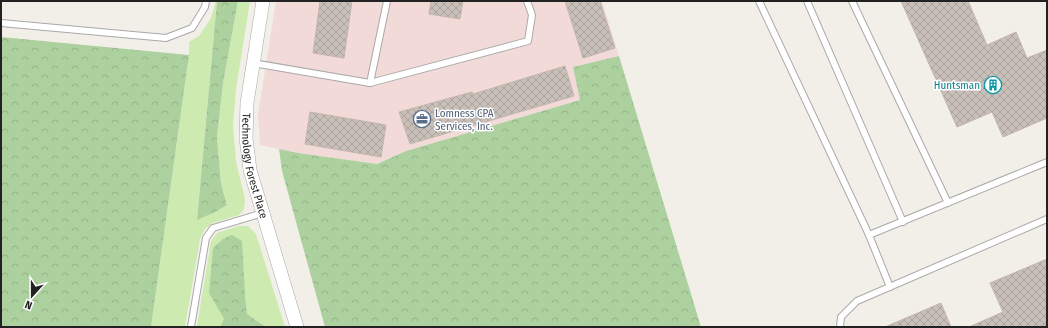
<svg xmlns="http://www.w3.org/2000/svg" width="1048" height="328" viewBox="0 0 1048 328" font-family="'Fira Sans Condensed',sans-serif">
  <style>
    .commercial { fill: #f2dad9 }
    .grass { fill: #cdebb0 }
    .forest { fill: url(#forest-crowns) }
    .building { fill: url(#building-cross-hatch); stroke: #c4b6ab }
    .lines { fill: none; stroke-linecap: round; stroke-linejoin: round }
    .service-casing { stroke: #a9a9a9; stroke-width: 8 }
    .minor-casing { stroke: #a9a9a9; stroke-width: 14 }
    .service { stroke: #fff; stroke-width: 6 }
    .minor { stroke: #fff; stroke-width: 13 }
    .labels { text-anchor: middle; stroke-width: 3; stroke-linejoin: round; paint-order: stroke }
    .culture-label { font-size: 11px; fill: #0d838f; stroke: #fff; text-anchor: end }
    .service-label { font-size: 11px; fill: #4e5e75; stroke: #fff; text-anchor: start }
    .street-label { font-size: 11px; fill: #222; stroke: #fff }
  </style>
  <defs>
    <pattern id="forest-crowns" width="20" height="18" patternUnits="userSpaceOnUse"><rect width="20" height="18" fill="#add19e"/><path d="M2 6a3 3 0 1 1 6 0M12 15a3 3 0 1 1 6 0" fill="none" stroke="#95b388"/></pattern>
    <pattern id="building-cross-hatch" width="8" height="8" patternUnits="userSpaceOnUse"><rect width="8" height="8" fill="#c7bfb8"/><path d="M0 0l8 8M0 8l8-8" fill="none" stroke="#aba49e"/></pattern>
  </defs>
  <rect width="100%" height="100%" fill="#f2efe9"/>
  <polygon class="commercial" points="276,1 602,1 619,56 573,67 580,100 406,151 377,164 298,153 260,145 258,114"/>
  <g class="grass">
    <polygon points="216,1 217,1 197,219 227,205 221,184 217,137 223,83 238,1 250,1 236,89 233,125 236,162 245,199 244,209 239,215 213,223 205,229 200,239 185,327 151,327 189,55 189,42 199,36 211,18"/>
    <polygon points="239,226 248,226 256,234 285,327 266,327 247,314 245,295 218,308 224,319 220,327 198,327 197,326 211,241 217,233"/>
  </g>
  <g class="forest">
    <polygon points="217,1 238,1 223,83 217,137 221,184 227,205 215,212 197,220"/>
    <polygon points="1,37 189,55 151,327 1,327"/>
    <polygon points="619,56 701,327 325,327 282,171 279,149 298,153 377,164 406,151 580,100 573,67"/>
    <polygon points="232,235 242,241 245,295 247,314 266,327 220,327 224,319 209,293 213,248 223,239"/>
  </g>
  <g class="building">
    <polygon points="320,1 352,1 344,58 313,53"/>
    <polygon points="431,1 463,1 460,19 429,14"/>
    <polygon points="565,1 600,1 615,48 583,58"/>
    <polygon points="901,1 968,1 987,45 1016,32 1027,58 1047,50 1047,118 1003,137 992,112 957,127"/>
    <polygon points="565,66 574,96 410,144 399,112 472,92 473,94"/>
    <polygon points="310,112 386,125 381,157 305,144"/>
    <polygon points="1047,259 1047,327 969,327 1003,312 990,283"/>
    <polygon points="941,303 951,327 885,327"/>
  </g>
  <g class="lines">
    <defs>
      <g id="service">
        <polyline points="759,1 869,235 890,287"/>
        <polyline points="807,1 903,222"/>
        <polyline points="852,1 948,203"/>
        <polyline points="1,23 166,38 192,28 205,7 206,1"/>
        <polyline points="253,63 370,83 528,41 532,15 527,1"/>
        <polyline points="370,83 387,1"/>
        <polyline points="869,235 1047,162"/>
        <polyline points="191,327 206,238 213,228 263,213"/>
        <polyline points="840,327 841,317 857,301 1047,219"/>
      </g>
      <g id="minor">
        <path id="s1" d="M 263,1 L 247,103 L 246,138 L 250,170 L 297,327"/>
      </g>
    </defs>
    <use href="#service" class="service-casing"/>
    <use href="#minor" class="minor-casing"/>
    <use href="#service" class="service"/>
    <use href="#minor" class="minor"/>
  </g>
  <defs>
    <symbol id="building-ring" viewBox="-11 -11 22 22"><circle r="9.5" fill="#fff" stroke="#0f9aa8" stroke-width="1.5"/><path d="M-4-6H4V6H1V3H-1V6H-4ZM-2.5-4.3h1.7v1.8h-1.7ZM.8-4.3h1.7v1.8H.8ZM-2.5-1h1.7V.8h-1.7ZM.8-1h1.7V.8H.8Z" fill="#0f9aa8"/></symbol>
    <symbol id="office-ring" viewBox="-11 -11 22 22"><circle r="9.5" fill="#fff" stroke="#5c6f8a" stroke-width="1.5"/><path d="M-6-3h4V-5.5h4V-3h4V5H-6ZM-1-4.5V-3h2v-1.5ZM-6 0V1H6V0Z" fill="#5c6f8a"/></symbol>
  </defs>
  <g fill-rule="evenodd">
    <use href="#building-ring" x="983" y="75" width="20" height="20"/>
    <use href="#office-ring" x="412" y="109" width="20" height="20"/>
  </g>
  <g class="labels">
    <g class="culture-label">
      <text x="980" y="89">Huntsman</text>
    </g>
    <g class="service-label">
      <text x="435" y="117">Lomness CPA<tspan x="435" dy="13">Services, Inc.</tspan></text>
    </g>
    <g class="street-label">
      <text dy="4" stroke="none"><textPath href="#s1" startOffset="167">Technology Forest Place</textPath></text>
    </g>
  </g>
  <rect width="1048" height="328" fill="none" stroke="#222222" stroke-width="4"/>
  <g transform="translate(32 296) rotate(201)" stroke="#ffffff" stroke-width="3" paint-order="stroke">
  <path d="M0-3L7 15L0 10L-7 15Z" fill="#222222"/>
  <text y="-6" font-size="11" font-weight="bold" text-anchor="middle" fill="#222222">N</text>
  </g>
</svg>
